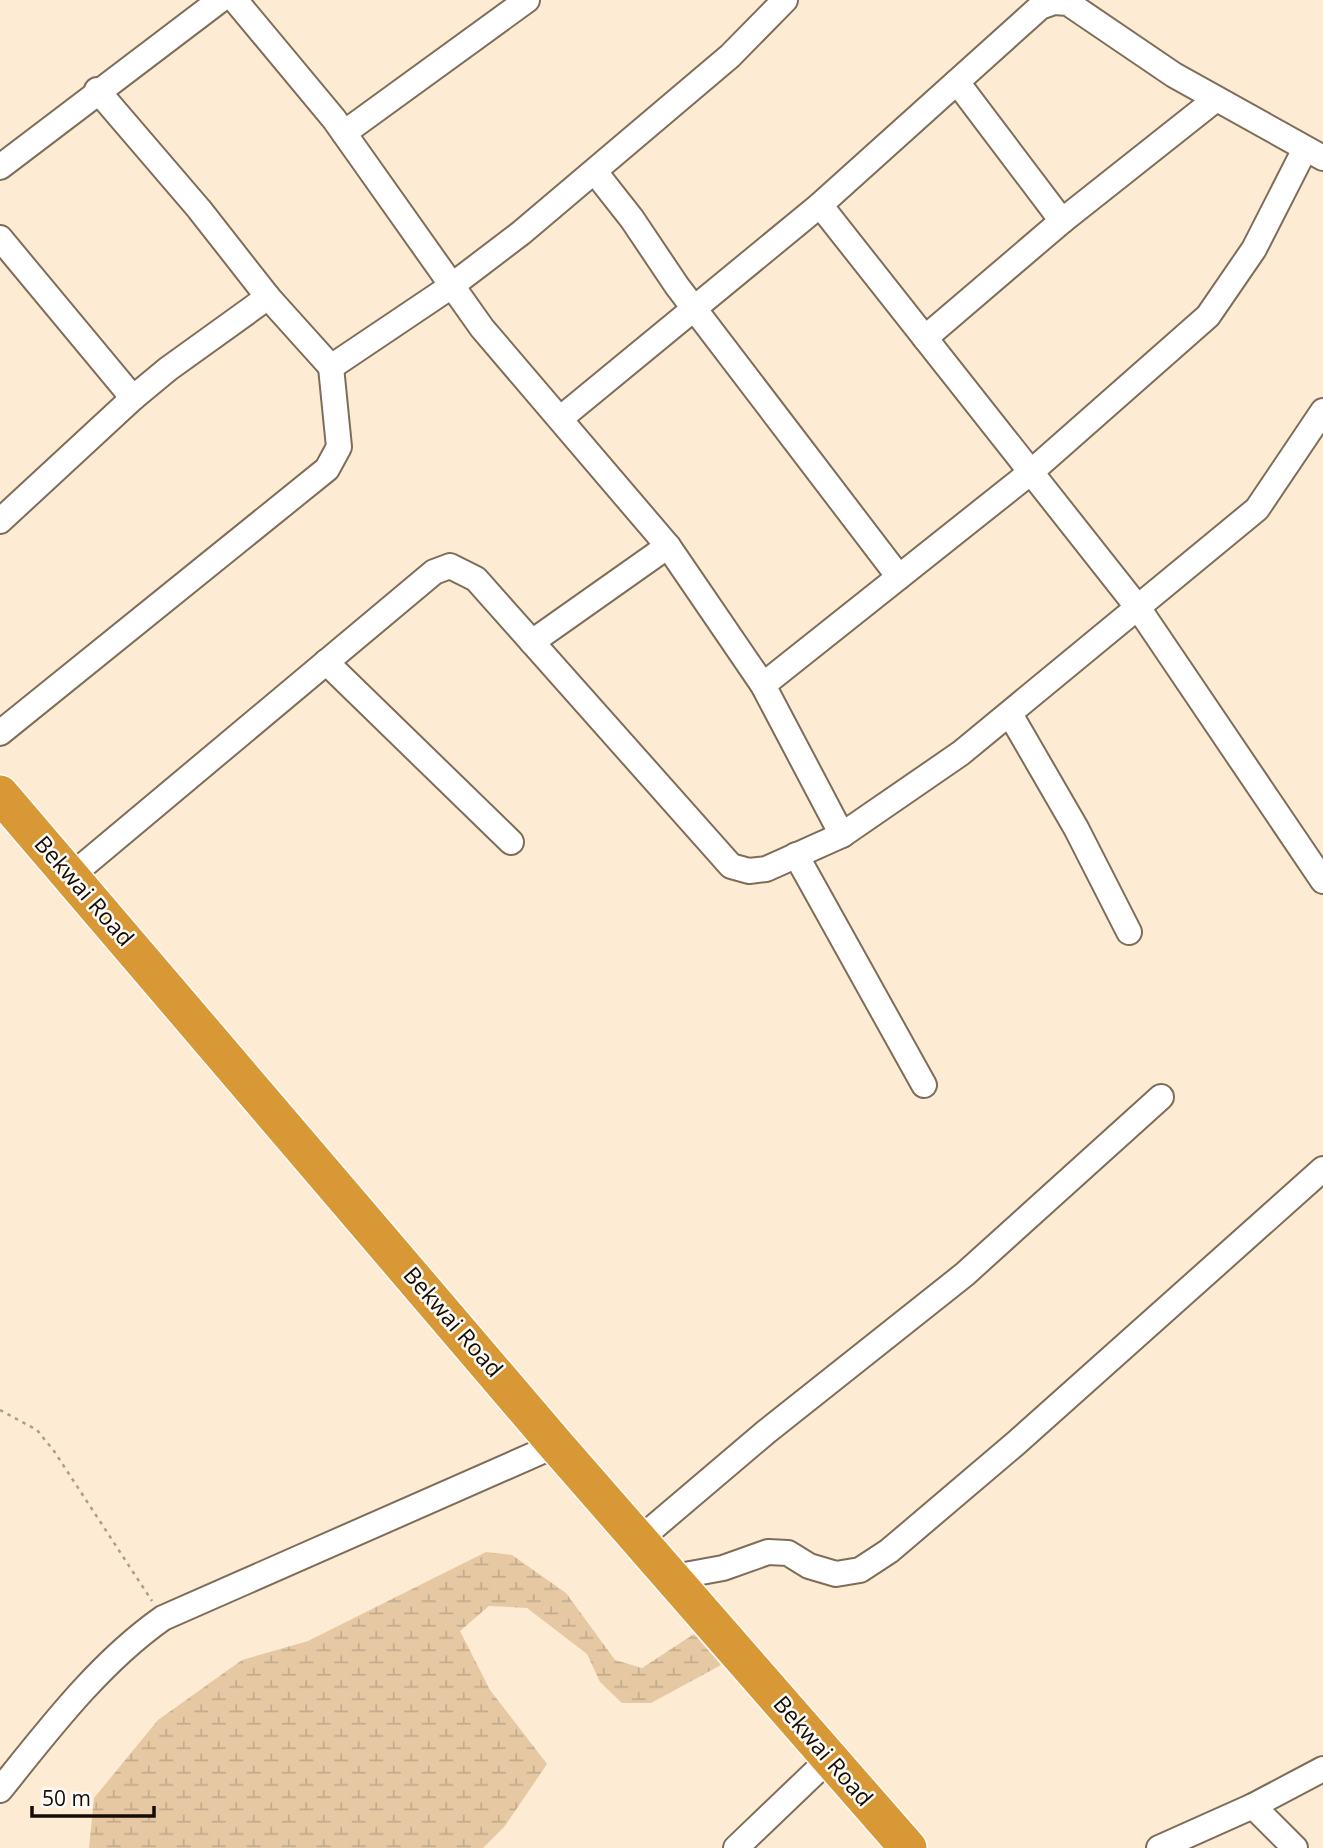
<svg xmlns="http://www.w3.org/2000/svg" width="1323" height="1848" viewBox="0 0 1323 1848" font-family="'Open Sans',sans-serif">
  <style>
    .wetland { fill: url(#wetland-marsh) }
    .lines { fill: none; stroke-linecap: round; stroke-linejoin: round }
    .minor-casing { stroke: #7d6d59; stroke-width: 28 }
    .highway-casing { stroke: #fff; stroke-width: 40 }
    .path { stroke: #ab9d8b; stroke-width: 2.5; stroke-dasharray: 3.5 5; stroke-linecap: butt }
    .minor { stroke: #fff; stroke-width: 24 }
    .highway { stroke: #d99836; stroke-width: 37 }
    .labels { text-anchor: middle; stroke-width: 5; stroke-linejoin: round; paint-order: stroke }
    .street-label { font-size: 23px; fill: #140d06; stroke: #fffbf6 }
  </style>
  <defs>
    <pattern id="wetland-marsh" width="20" height="14" patternUnits="userSpaceOnUse" patternTransform="scale(1.75)"><rect width="20" height="14" fill="#e6c8a3"/><path d="M1 5h8M5 5V1M11 12h8M15 12V8" fill="none" stroke="#c4ab8b"/></pattern>
  </defs>
  <rect width="100%" height="100%" fill="#feebd4"/>
  <polygon class="wetland" points="486,1552 512,1555 566,1593 615,1660 642,1668 694,1634 721,1665 651,1703 622,1703 600,1682 587,1654 527,1608 489,1606 460,1631 490,1690 547,1764 505,1826 483,1848 89,1848 94,1798 158,1720 242,1660 308,1641"/>
  <g class="lines">
    <defs>
      <g id="minor">
        <polyline points="235,0 334,119 482,328 668,546 763,685 842,835"/>
        <polyline points="957,82 1062,221"/>
        <polyline points="97,90 199,209 268,297 331,367 450,287 521,233 730,56 785,0"/>
        <polyline points="344,133 527,0"/>
        <polyline points="0,167 220,0"/>
        <polyline points="595,172 632,219 677,286 899,577"/>
        <polyline points="820,205 1139,609 1323,881"/>
        <polyline points="0,238 133,398 168,369 268,297"/>
        <polyline points="925,338 1062,221 1216,99"/>
        <polyline points="561,418 820,205 1040,7 1054,2 1068,3 1174,75 1323,158"/>
        <polyline points="0,521 133,398"/>
        <polyline points="532,642 668,546"/>
        <polyline points="326,662 511,842"/>
        <polyline points="763,685 1031,472 1208,316 1254,249 1305,149"/>
        <polyline points="1010,714 1076,828 1129,932"/>
        <polyline points="0,733 327,469 339,447 331,367"/>
        <polyline points="796,855 924,1085"/>
        <polyline points="72,875 434,572 450,566 476,579 731,866 749,871 766,869 842,835 961,753 1257,509 1323,411"/>
        <polyline points="640,1539 766,1432 965,1274 1161,1097"/>
        <polyline points="674,1577 723,1568 768,1552 788,1553 809,1566 836,1574 860,1570 889,1551 1015,1444 1323,1169"/>
        <path d="M 0,1790 C 49,1729 99,1663 163,1618 L 556,1445"/>
        <polyline points="1253,1806 1295,1848"/>
        <polyline points="736,1848 830,1758"/>
        <polyline points="1159,1848 1253,1806 1323,1769"/>
      </g>
      <polyline id="highway" points="0,794 556,1445 908,1848"/>
    </defs>
    <use href="#minor" class="minor-casing"/>
    <use href="#highway" class="highway-casing"/>
    <polyline class="path" points="0,1410 37,1430 54,1451 152,1601"/>
    <use href="#minor" class="minor"/>
    <use href="#highway" class="highway"/>
  </g>
  <g class="labels">
    <g class="street-label">
      <text transform="translate(84 891) rotate(49)" y="8">Bekwai Road</text>
      <text transform="translate(453 1322) rotate(49)" y="8">Bekwai Road</text>
      <text transform="translate(823 1751) rotate(49)" y="8">Bekwai Road</text>
    </g>
  </g>
  <path d="M32 1806v10h122v-10" fill="none" stroke="#140d06" stroke-width="3.5"/>
  <text x="42" y="1806" font-size="21" fill="#140d06" stroke="#fffbf6" stroke-width="5" paint-order="stroke">50 m</text>
</svg>
